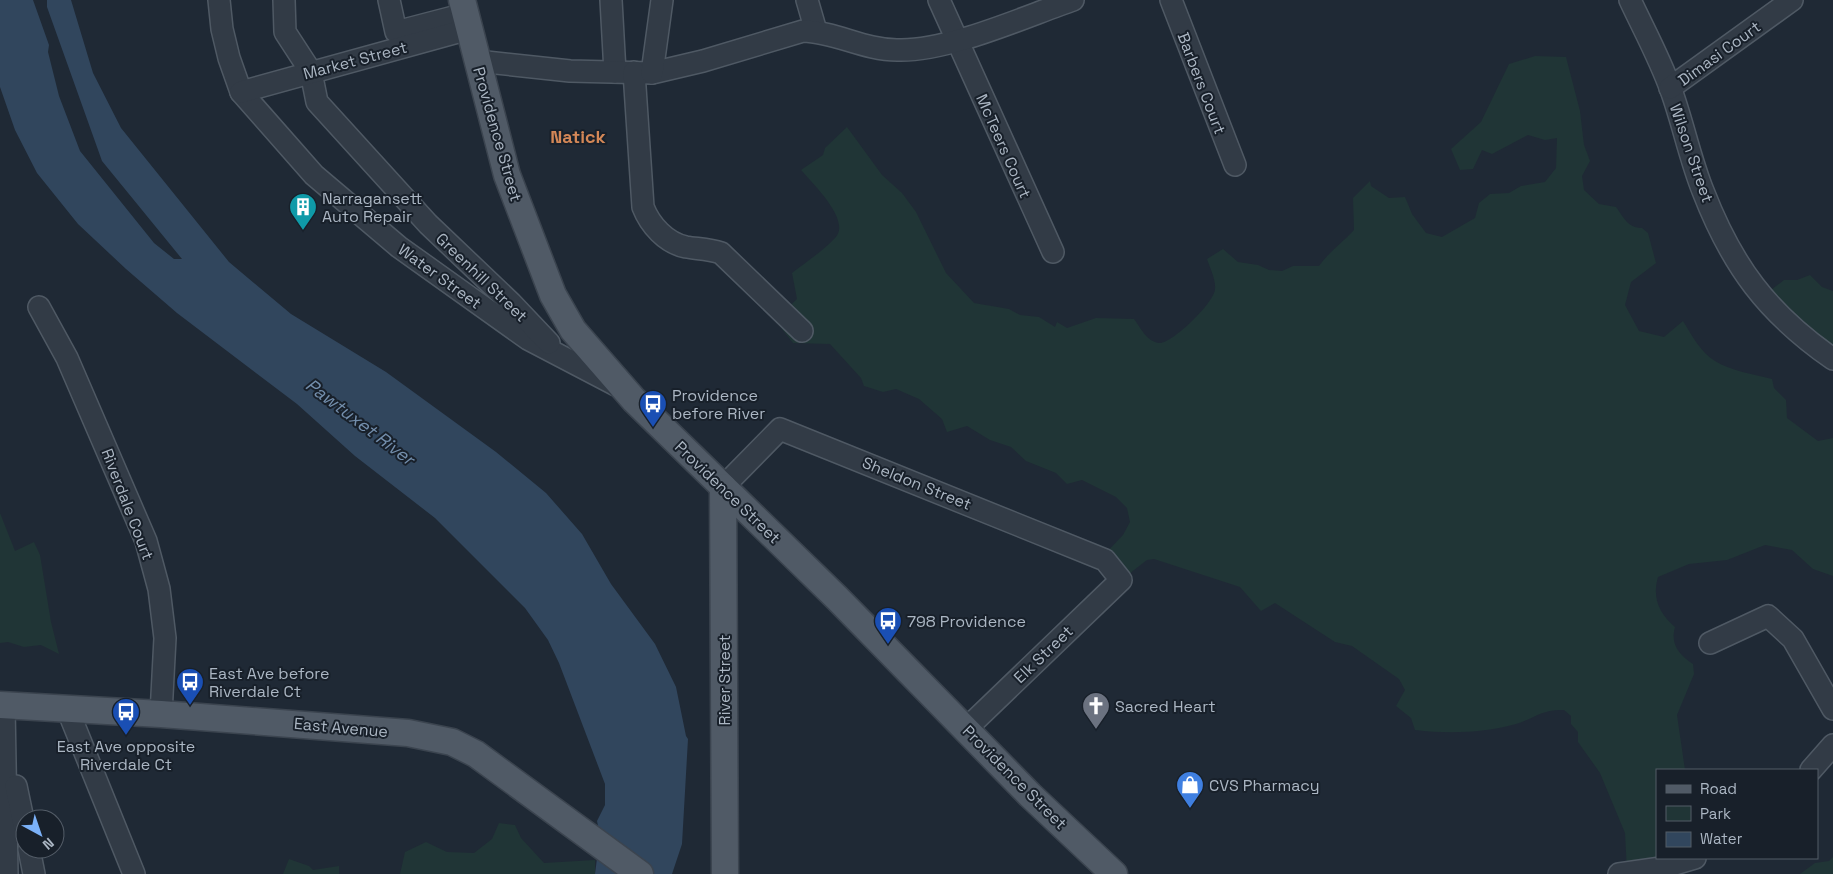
<svg xmlns="http://www.w3.org/2000/svg" width="1833" height="874" viewBox="0 0 1833 874" font-family="'Space Grotesk',sans-serif">
  <style>
    .green { fill: #203536 }
    .water { fill: #31465d }
    .lines { fill: none; stroke-linecap: round; stroke-linejoin: round }
    .minor-casing { stroke: #4f5964; stroke-width: 24 }
    .major-casing { stroke: #3b444f; stroke-width: 29 }
    .minor { stroke: #323b46; stroke-width: 21 }
    .major { stroke: #505a66; stroke-width: 26 }
    .labels { text-anchor: middle; stroke-width: 4; stroke-linejoin: round; paint-order: stroke }
    .street-label { font-size: 16px; fill: #abb6c3; stroke: #18202a }
    .poi-label { font-size: 16px; fill: #abb6c3; stroke: #18202a; text-anchor: start }
    .neighbourhood-label { font-size: 18px; font-weight: bold; fill: #d38757; stroke: #18202a }
    .water-label { font-size: 18px; font-style: italic; fill: #738eac; stroke: #18202a }
  </style>
  <rect width="100%" height="100%" fill="#1f2935"/>
  <g class="green">
    <path d="M 1535,56 L 1566,57 L 1580,111 L 1584,145 L 1590,161 L 1582,176 L 1584,190 L 1599,204 L 1616,207 C 1624,218 1628,228 1642,228 L 1648,233 L 1656,263 L 1631,282 L 1625,305 L 1639,331 L 1664,337 L 1683,321 C 1691,334 1701,353 1715,361 C 1731,371 1753,374 1772,379 L 1774,388 L 1786,400 L 1787,418 L 1818,441 L 1833,438 L 1833,576 L 1813,569 L 1792,550 L 1765,545 L 1727,560 L 1689,564 L 1658,577 C 1652,598 1659,613 1675,627 C 1670,644 1679,655 1693,664 L 1694,674 L 1677,715 L 1685,770 L 1657,770 L 1657,858 L 1698,858 L 1627,871 L 1625,833 L 1600,773 L 1578,742 L 1578,732 L 1571,724 L 1571,716 L 1564,710 C 1542,709 1535,718 1516,724 C 1483,733 1448,734 1415,730 L 1411,718 L 1396,706 L 1405,690 L 1399,679 L 1352,646 L 1335,642 L 1275,603 L 1261,611 L 1240,587 L 1154,559 L 1147,560 L 1125,577 L 1101,558 L 1123,535 L 1130,522 L 1127,508 L 1116,497 L 1082,480 L 1067,484 L 1056,473 L 1026,461 L 1011,447 L 990,440 L 967,426 L 947,432 L 942,419 L 919,399 L 896,389 L 883,392 L 864,386 L 861,378 L 830,344 L 793,343 L 775,320 L 797,299 L 792,273 C 806,262 823,251 835,238 C 852,221 813,184 801,170 L 823,155 L 825,148 L 847,127 L 882,175 L 902,193 L 916,212 L 946,273 L 974,303 L 1009,309 L 1020,315 L 1039,317 L 1055,327 L 1057,322 L 1067,328 L 1096,318 L 1134,319 C 1141,328 1146,341 1159,343 C 1171,345 1215,302 1215,289 C 1216,280 1210,268 1207,259 L 1223,249 L 1238,262 L 1258,265 L 1269,270 L 1282,271 L 1293,266 L 1319,266 C 1329,252 1342,243 1354,230 L 1353,198 L 1370,181 L 1371,186 L 1389,198 L 1405,197 L 1412,214 L 1426,233 L 1442,237 L 1475,218 L 1479,203 L 1490,194 L 1509,193 L 1521,186 L 1545,182 L 1556,168 L 1557,138 L 1545,140 L 1528,135 L 1492,154 L 1482,150 L 1473,169 L 1460,170 L 1451,149 L 1481,122 L 1509,64 Z"/>
    <polygon points="1810,275 1822,287 1833,291 1833,359 1762,297 1784,280 1797,280"/>
    <polygon points="0,513 15,551 34,542 40,555 51,622 59,654 41,645 24,647 8,642 0,643"/>
    <polygon points="499,823 515,825 521,838 544,863 595,860 595,874 400,874 405,852 426,842 447,852 474,853 492,839"/>
    <polygon points="1833,857 1833,874 1800,874 1815,863 1829,861"/>
    <polygon points="289,859 309,866 313,870 339,866 339,874 283,874"/>
  </g>
  <polygon class="water" points="0,0 33,0 49,45 48,52 59,96 80,151 154,243 174,259 182,259 102,161 47,7 47,0 71,0 93,73 121,128 229,262 291,314 386,372 496,452 546,493 582,534 611,584 655,644 676,687 686,736 688,739 682,844 672,874 595,874 600,835 597,821 605,805 605,784 559,663 548,640 525,608 435,518 355,456 297,404 177,313 126,269 78,224 37,173 15,130 0,87"/>
  <g class="lines">
    <defs>
      <g id="minor">
        <polyline points="219,0 222,29 229,58 241,92 314,175 399,247 528,339 616,385"/>
        <polyline points="284,0 285,32 311,72 317,102 428,224 511,303 549,343"/>
        <polyline points="389,0 396,32 465,14"/>
        <polyline points="611,0 615,72"/>
        <polyline points="807,0 816,31"/>
        <polyline points="939,0 1053,252"/>
        <polyline points="1171,0 1235,165"/>
        <path d="M 1630,0 C 1644,30 1660,59 1671,90 C 1683,123 1690,159 1703,191 C 1732,266 1767,313 1833,359"/>
        <path d="M 477,61 L 570,71 L 652,73 L 703,61 L 803,31 C 836,32 864,50 897,50 C 947,52 1024,17 1073,0"/>
        <path d="M 634,72 L 643,207 C 650,225 666,243 686,247 C 698,249 709,249 721,253 L 802,331"/>
        <polyline points="652,73 662,0"/>
        <polyline points="1670,88 1792,0"/>
        <polyline points="241,92 469,29"/>
        <polyline points="39,307 67,358 146,541 159,589 165,638 161,714"/>
        <polyline points="723,487 780,429 1105,560 1121,580 966,729"/>
        <polyline points="1710,643 1768,616 1793,639 1833,709"/>
        <polyline points="4,706 7,874"/>
        <polyline points="67,708 134,874"/>
        <polyline points="1811,770 1833,745"/>
        <polyline points="16,786 25,829"/>
        <polyline points="29,849 34,874"/>
        <polyline points="1619,874 1661,868 1695,858"/>
      </g>
      <g id="major">
        <polyline points="462,0 507,175 553,295 573,330 634,400 837,598 1030,795 1114,874"/>
        <polyline points="723,487 725,874"/>
        <polyline points="0,705 161,714 408,733 452,742 476,754 640,874"/>
      </g>
    </defs>
    <use href="#minor" class="minor-casing"/>
    <use href="#major" class="major-casing"/>
    <use href="#minor" class="minor"/>
    <use href="#major" class="major"/>
  </g>
  <defs>
    <symbol id="building-pin" viewBox="-11 -11 22 30"><path d="M0 17L-7.5 6A9.5 9.5 0 1 1 7.5 6Z" fill="#0f9aa8" stroke="#18202a"/><path d="M-4-6H4V6H1V3H-1V6H-4ZM-2.5-4.3h1.7v1.8h-1.7ZM.8-4.3h1.7v1.8H.8ZM-2.5-1h1.7V.8h-1.7ZM.8-1h1.7V.8H.8Z" fill="#fff"/></symbol>
    <symbol id="bus-pin" viewBox="-11 -11 22 30"><path d="M0 17L-7.5 6A9.5 9.5 0 1 1 7.5 6Z" fill="#1a4fb4" stroke="#18202a"/><path d="M-5-6H5V4H4V6H2V4H-2V6H-4V4H-5ZM-3.5-4V0h7V-4ZM-3.5 1.2v1.5H-2V1.2ZM2 1.2v1.5H3.5V1.2Z" fill="#fff"/></symbol>
    <symbol id="church-pin" viewBox="-11 -11 22 30"><path d="M0 17L-7.5 6A9.5 9.5 0 1 1 7.5 6Z" fill="#6b7280" stroke="#18202a"/><path d="M-1.2-6h2.4v3.5h3.3v2.4h-3.3V6h-2.4V-.1h-3.3v-2.4h3.3Z" fill="#fff"/></symbol>
    <symbol id="shop-pin" viewBox="-11 -11 22 30"><path d="M0 17L-7.5 6A9.5 9.5 0 1 1 7.5 6Z" fill="#3f7fe0" stroke="#18202a"/><path d="M-5-2.5h2.3a2.7 3.5 0 0 1 5.4 0H5L5.5 6h-11ZM-1.5-2.5h3a1.5 2.3 0 0 0-3 0Z" fill="#fff"/></symbol>
  </defs>
  <g fill-rule="evenodd">
    <use href="#building-pin" x="287" y="191" width="32" height="43"/>
    <use href="#bus-pin" x="637" y="388" width="32" height="43"/>
    <use href="#bus-pin" x="872" y="605" width="32" height="43"/>
    <use href="#bus-pin" x="174" y="666" width="32" height="43"/>
    <use href="#church-pin" x="1080" y="690" width="32" height="43"/>
    <use href="#bus-pin" x="110" y="696" width="32" height="43"/>
    <use href="#shop-pin" x="1174" y="769" width="32" height="43"/>
  </g>
  <g class="labels">
    <g class="street-label">
      <text transform="translate(1719 53) rotate(-36)" y="6">Dimasi Court</text>
      <text transform="translate(355 60) rotate(-15)" y="6">Market Street</text>
      <text transform="translate(1202 83) rotate(69)" y="6">Barbers Court</text>
      <text transform="translate(498 134) rotate(74)" y="6">Providence Street</text>
      <text transform="translate(1004 146) rotate(66)" y="6">McTeers Court</text>
      <text transform="translate(1692 153) rotate(71)" y="6">Wilson Street</text>
      <text transform="translate(440 276) rotate(36)" y="6">Water Street</text>
      <text transform="translate(482 277) rotate(44)" y="6">Greenhill Street</text>
      <text transform="translate(917 483) rotate(22)" y="6">Sheldon Street</text>
      <text transform="translate(728 492) rotate(44)" y="6">Providence Street</text>
      <text transform="translate(128 504) rotate(69)" y="6">Riverdale Court</text>
      <text transform="translate(1043 654) rotate(-44)" y="6">Elk Street</text>
      <text transform="translate(724 680) rotate(-90)" y="6">River Street</text>
      <text transform="translate(341 727) rotate(5)" y="6">East Avenue</text>
      <text transform="translate(1015 777) rotate(45)" y="6">Providence Street</text>
    </g>
    <g class="poi-label">
      <text x="322" y="204">Narragansett<tspan x="322" dy="18">Auto Repair</tspan></text>
      <text x="672" y="401">Providence<tspan x="672" dy="18">before River</tspan></text>
      <text x="907" y="627">798 Providence</text>
      <text x="209" y="679">East Ave before<tspan x="209" dy="18">Riverdale Ct</tspan></text>
      <text x="1115" y="712">Sacred Heart</text>
      <text x="126" y="752" text-anchor="middle">East Ave opposite<tspan x="126" dy="18">Riverdale Ct</tspan></text>
      <text x="1209" y="791">CVS Pharmacy</text>
    </g>
    <g class="neighbourhood-label">
      <text x="578" y="143">Natick</text>
    </g>
    <g class="water-label">
      <text transform="translate(360 422) rotate(37)" y="6">Pawtuxet River</text>
    </g>
  </g>
  <rect x="1656" y="769" width="162" height="90" fill="#18202a" stroke="#535c67"/>
  <rect x="1666" y="785" width="25" height="8" fill="#505a66" stroke="#535c67"/>
  <text x="1700" y="794" font-size="15" fill="#abb6c3">Road</text>
  <rect x="1666" y="806" width="25" height="15" fill="#203536" stroke="#535c67"/>
  <text x="1700" y="819" font-size="15" fill="#abb6c3">Park</text>
  <rect x="1666" y="832" width="25" height="15" fill="#31465d" stroke="#535c67"/>
  <text x="1700" y="844" font-size="15" fill="#abb6c3">Water</text>
  <g transform="translate(40 834) rotate(140)"><circle r="24" fill="#18202a" stroke="#535c67"/>
  <path d="M0-4L9 19L0 12L-9 19Z" fill="#7bb1f8"/>
  <text y="-8" font-size="14" font-weight="bold" text-anchor="middle" fill="#abb6c3">N</text>
  </g>
</svg>
